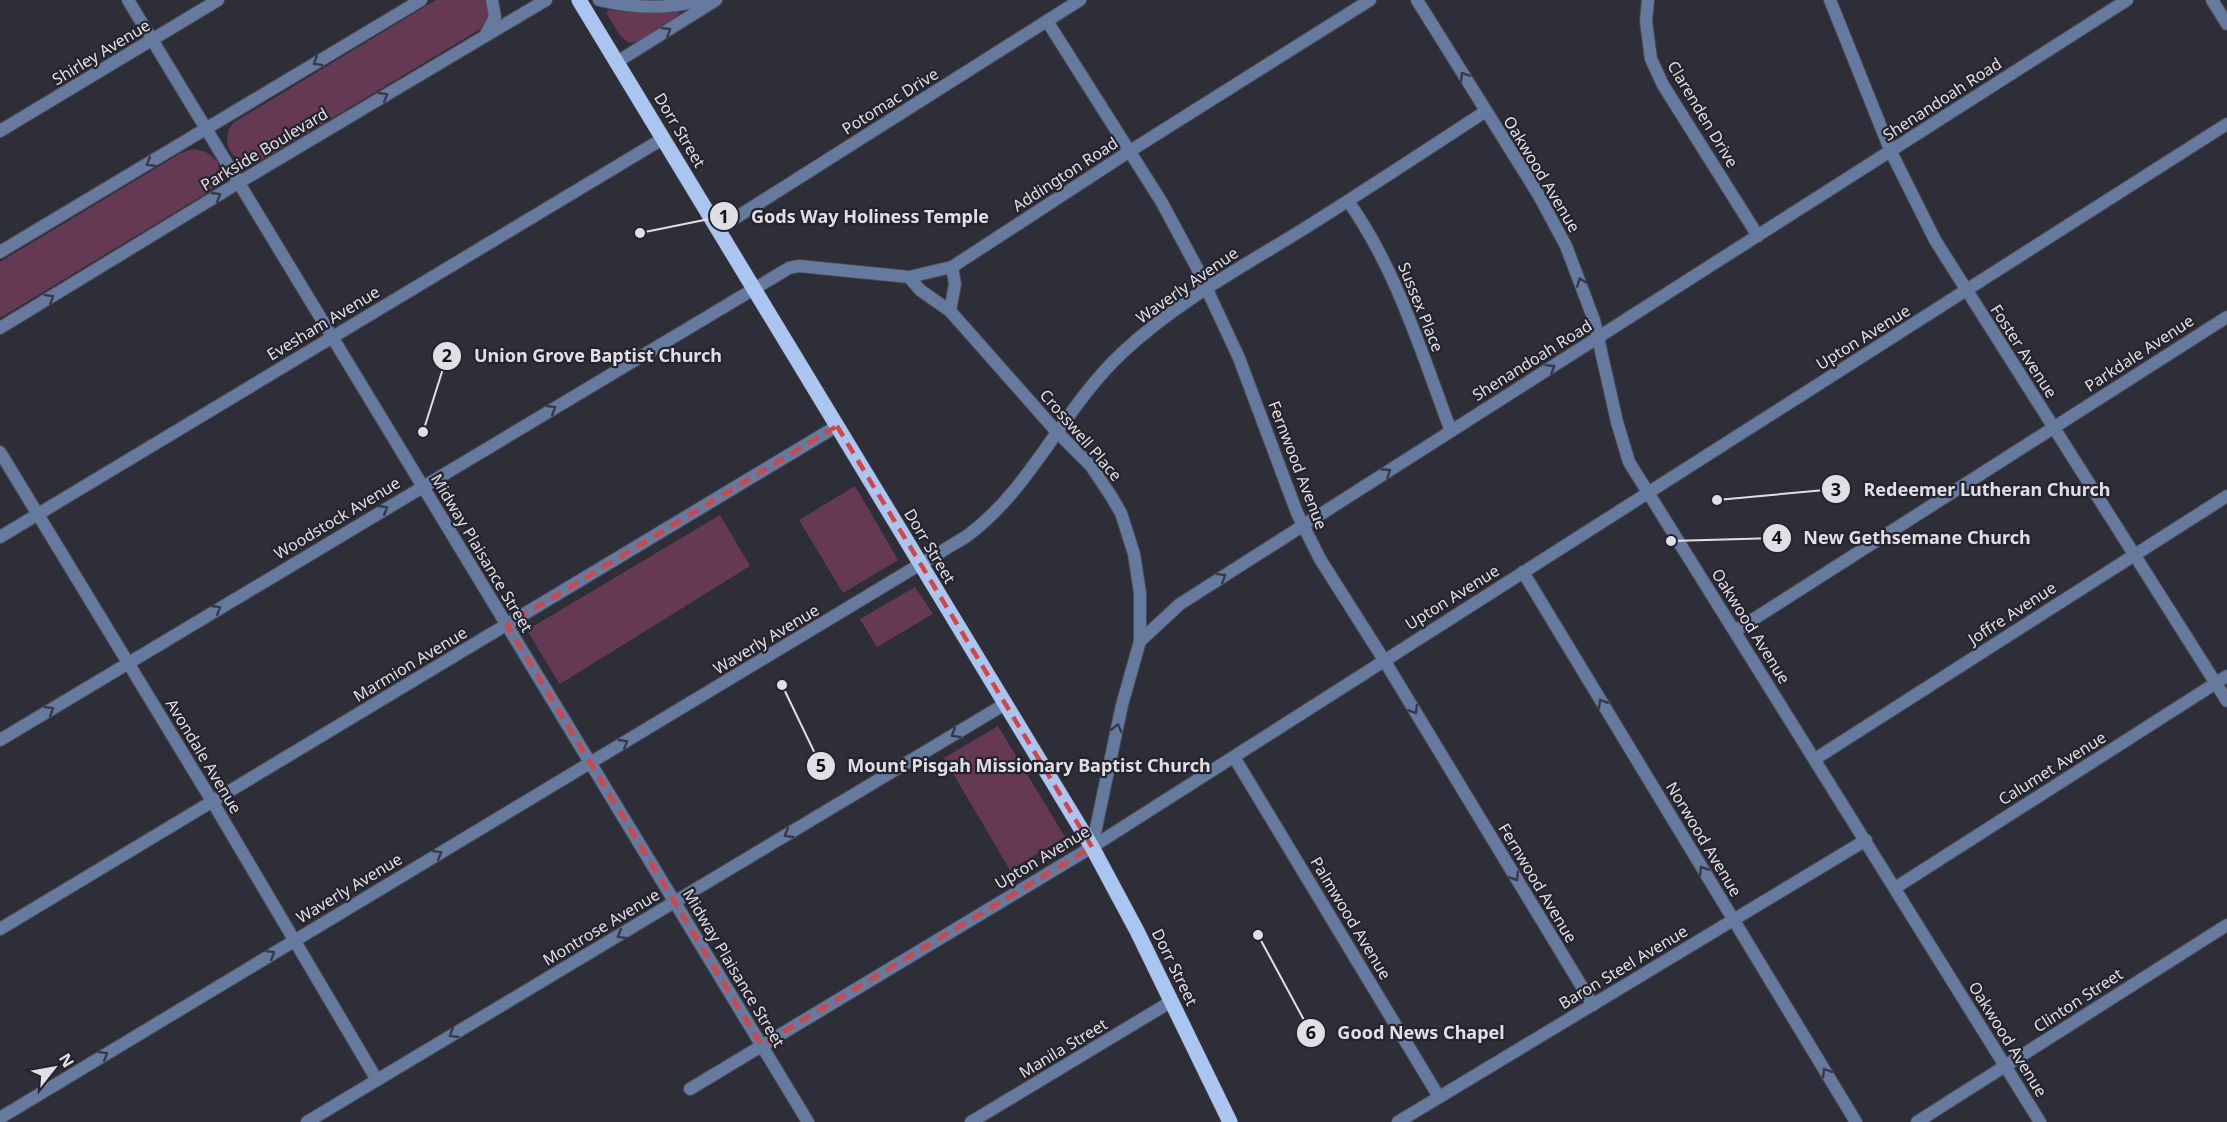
<svg xmlns="http://www.w3.org/2000/svg" width="2227" height="1122" viewBox="0 0 2227 1122" font-family="'Noto Sans',sans-serif">
  <style>
    .green { fill: #653954 }
    .lines { fill: none; stroke-linecap: round; stroke-linejoin: round }
    .minor-casing { stroke: #4a4a54; stroke-width: 14 }
    .major-casing { stroke: #4a4a54; stroke-width: 16 }
    .minor { stroke: #657a9e; stroke-width: 12 }
    .major { stroke: #abc5f1; stroke-width: 15 }
    .oneway { stroke: #353a4a }
    .marked { fill: none; stroke: #d84344; stroke-width: 4.5; stroke-dasharray: 12 8; stroke-linejoin: round }
    .labels { text-anchor: middle; stroke-width: 4.5; stroke-linejoin: round; paint-order: stroke }
    .street-label { font-size: 16px; fill: #e0dfe6; stroke: #25242e }
    .leader { fill: none; stroke: #e0dfe6; stroke-width: 2 }
    .callout-dot { fill: #e0dfe6; stroke: #25242e; stroke-width: 2 }
    .mark-label { font-size: 18px; text-anchor: middle; font-weight: bold; fill: #111 }
    .callout-label { font-size: 18px; text-anchor: middle; font-weight: bold; fill: #e0dfe6; stroke: #25242e; stroke-width: 4.5; stroke-linejoin: round; paint-order: stroke }
  </style>
  <rect width="100%" height="100%" fill="#2e2e38"/>
  <g class="green">
    <path d="M 436,0 L 488,0 L 489,16 L 482,28 L 262,160 C 238,172 216,144 233,123 Z"/>
    <polygon points="608,10 644,13 678,11 680,14 639,41 630,43 621,37 607,14"/>
    <polygon points="194,149 206,152 218,162 219,179 210,191 0,318 0,262 181,153"/>
    <polygon points="855,486 898,560 843,593 799,520"/>
    <polygon points="720,515 750,566 560,684 559,683 527,630"/>
    <polygon points="915,587 933,614 877,647 860,619"/>
    <polygon points="998,726 1065,837 1010,870 944,758"/>
  </g>
  <g class="lines">
    <defs>
      <g id="minor">
        <polyline points="128,0 808,1122"/>
        <path d="M 599,0 C 632,8 667,10 700,0"/>
        <polyline points="1417,0 1538,194 1566,246 1594,320 1617,422 1629,462 2040,1122"/>
        <polyline points="1648,0 1646,21 1651,59 1663,85 1758,236"/>
        <polyline points="1830,0 1891,152 1935,240 2227,701"/>
        <polyline points="2212,0 2227,24"/>
        <polyline points="1047,21 1161,201 1196,266 1239,358 1297,513 1320,559 1384,660 1593,1005"/>
        <polyline points="485,36 495,17 492,0"/>
        <polyline points="617,62 716,0"/>
        <polyline points="0,131 218,0"/>
        <path d="M 1348,201 C 1397,270 1421,352 1451,431"/>
        <polyline points="718,229 1080,0"/>
        <polyline points="0,252 421,0"/>
        <polyline points="909,277 920,290 950,311 1057,432 1091,466 1111,496 1121,513 1134,554 1140,593 1140,641"/>
        <polyline points="950,311 955,284 952,267"/>
        <polyline points="0,328 238,183 546,0"/>
        <polyline points="0,452 212,801 377,1080"/>
        <polyline points="0,537 664,138"/>
        <polyline points="1523,572 1856,1122"/>
        <polyline points="1735,631 2227,317"/>
        <polyline points="0,740 789,268 799,266 909,277 952,267 1130,151 1370,0"/>
        <polyline points="1234,757 1439,1097"/>
        <polyline points="1815,759 2227,496"/>
        <polyline points="1092,847 1122,705 1140,641 1180,604 2127,0"/>
        <polyline points="1895,888 2227,676"/>
        <polyline points="0,929 837,426"/>
        <polyline points="690,1089 1092,847 2227,124"/>
        <path d="M 0,1118 L 967,536 C 1032,488 1063,408 1122,353 C 1175,303 1240,268 1302,230 C 1364,191 1425,151 1486,111"/>
        <polyline points="307,1122 1005,704"/>
        <polyline points="971,1122 1172,1001"/>
        <polyline points="1398,1122 1866,840"/>
        <polyline points="1917,1122 2227,925"/>
      </g>
      <polyline id="major" points="579,0 1092,847 1137,931 1230,1122"/>
    </defs>
    <use href="#minor" class="minor-casing"/>
    <use href="#major" class="major-casing"/>
    <use href="#minor" class="minor"/>
    <use href="#major" class="major"/>
  </g>
  <defs><path id="oneway-chevron" d="M-2-3.5L2.5 0L-2 3.5" fill="none" stroke-width="1.6" stroke-linecap="round" stroke-linejoin="round" transform="scale(1.5)"/></defs>
  <g class="oneway">
    <use href="#oneway-chevron" transform="translate(667 31) rotate(-32)"/>
    <use href="#oneway-chevron" transform="translate(317 62) rotate(149)"/>
    <use href="#oneway-chevron" transform="translate(1464 76) rotate(-122)"/>
    <use href="#oneway-chevron" transform="translate(384 96) rotate(-31)"/>
    <use href="#oneway-chevron" transform="translate(150 163) rotate(149)"/>
    <use href="#oneway-chevron" transform="translate(217 196) rotate(-31)"/>
    <use href="#oneway-chevron" transform="translate(1581 282) rotate(-111)"/>
    <use href="#oneway-chevron" transform="translate(50 298) rotate(-31)"/>
    <use href="#oneway-chevron" transform="translate(1551 368) rotate(-32)"/>
    <use href="#oneway-chevron" transform="translate(552 409) rotate(-31)"/>
    <use href="#oneway-chevron" transform="translate(1387 472) rotate(-33)"/>
    <use href="#oneway-chevron" transform="translate(384 509) rotate(-31)"/>
    <use href="#oneway-chevron" transform="translate(1222 577) rotate(-32)"/>
    <use href="#oneway-chevron" transform="translate(217 609) rotate(-31)"/>
    <use href="#oneway-chevron" transform="translate(1602 703) rotate(-121)"/>
    <use href="#oneway-chevron" transform="translate(50 710) rotate(-31)"/>
    <use href="#oneway-chevron" transform="translate(1414 710) rotate(59)"/>
    <use href="#oneway-chevron" transform="translate(1117 728) rotate(-78)"/>
    <use href="#oneway-chevron" transform="translate(955 734) rotate(149)"/>
    <use href="#oneway-chevron" transform="translate(624 743) rotate(-31)"/>
    <use href="#oneway-chevron" transform="translate(788 834) rotate(149)"/>
    <use href="#oneway-chevron" transform="translate(438 854) rotate(-31)"/>
    <use href="#oneway-chevron" transform="translate(1703 870) rotate(-121)"/>
    <use href="#oneway-chevron" transform="translate(1515 877) rotate(59)"/>
    <use href="#oneway-chevron" transform="translate(621 935) rotate(149)"/>
    <use href="#oneway-chevron" transform="translate(271 954) rotate(-31)"/>
    <use href="#oneway-chevron" transform="translate(453 1034) rotate(149)"/>
    <use href="#oneway-chevron" transform="translate(104 1055) rotate(-31)"/>
    <use href="#oneway-chevron" transform="translate(1826 1072) rotate(-121)"/>
  </g>
  <path class="marked" d="M 837,426 L 1092,847 L 761,1045 L 507,625 Z"/>
  <g class="labels">
    <g class="street-label">
      <text transform="translate(101 52) rotate(-31)" y="6">Shirley Avenue</text>
      <text transform="translate(1942 99) rotate(-33)" y="6">Shenandoah Road</text>
      <text transform="translate(890 101) rotate(-32)" y="6">Potomac Drive</text>
      <text transform="translate(1703 114) rotate(59)" y="6">Clarenden Drive</text>
      <text transform="translate(680 130) rotate(59)" y="6">Dorr Street</text>
      <text transform="translate(264 149) rotate(-31)" y="6">Parkside Boulevard</text>
      <text transform="translate(1065 174) rotate(-33)" y="6">Addington Road</text>
      <text transform="translate(1542 174) rotate(59)" y="6">Oakwood Avenue</text>
      <text transform="translate(1187 285) rotate(-35)" y="6">Waverly Avenue</text>
      <text transform="translate(1421 307) rotate(68)" y="6">Sussex Place</text>
      <text transform="translate(323 323) rotate(-31)" y="6">Evesham Avenue</text>
      <text transform="translate(1863 337) rotate(-32)" y="6">Upton Avenue</text>
      <text transform="translate(2024 351) rotate(57)" y="6">Foster Avenue</text>
      <text transform="translate(2139 353) rotate(-33)" y="6">Parkdale Avenue</text>
      <text transform="translate(1532 360) rotate(-32)" y="6">Shenandoah Road</text>
      <text transform="translate(1081 435) rotate(49)" y="6">Crosswell Place</text>
      <text transform="translate(1298 465) rotate(69)" y="6">Fernwood Avenue</text>
      <text transform="translate(337 518) rotate(-31)" y="6">Woodstock Avenue</text>
      <text transform="translate(930 546) rotate(59)" y="6">Dorr Street</text>
      <text transform="translate(482 553) rotate(59)" y="6">Midway Plaisance Street</text>
      <text transform="translate(1452 597) rotate(-32)" y="6">Upton Avenue</text>
      <text transform="translate(2012 613) rotate(-33)" y="6">Joffre Avenue</text>
      <text transform="translate(1751 626) rotate(58)" y="6">Oakwood Avenue</text>
      <text transform="translate(766 639) rotate(-31)" y="6">Waverly Avenue</text>
      <text transform="translate(410 664) rotate(-31)" y="6">Marmion Avenue</text>
      <text transform="translate(204 756) rotate(59)" y="6">Avondale Avenue</text>
      <text transform="translate(2052 768) rotate(-32)" y="6">Calumet Avenue</text>
      <text transform="translate(1704 839) rotate(59)" y="6">Norwood Avenue</text>
      <text transform="translate(1042 857) rotate(-31)" y="6">Upton Avenue</text>
      <text transform="translate(1538 883) rotate(59)" y="6">Fernwood Avenue</text>
      <text transform="translate(349 888) rotate(-31)" y="6">Waverly Avenue</text>
      <text transform="translate(1351 918) rotate(59)" y="6">Palmwood Avenue</text>
      <text transform="translate(601 927) rotate(-31)" y="6">Montrose Avenue</text>
      <text transform="translate(1175 967) rotate(64)" y="6">Dorr Street</text>
      <text transform="translate(1623 967) rotate(-31)" y="6">Baron Steel Avenue</text>
      <text transform="translate(734 968) rotate(59)" y="6">Midway Plaisance Street</text>
      <text transform="translate(2078 1000) rotate(-33)" y="6">Clinton Street</text>
      <text transform="translate(2008 1039) rotate(58)" y="6">Oakwood Avenue</text>
      <text transform="translate(1063 1048) rotate(-31)" y="6">Manila Street</text>
    </g>
  </g>
  <path class="leader" d="M640 233L724 216M423 432L447 356M1717 500L1836 489M1671 541L1777 538M782 685L821 766M1258 935L1311 1033"/>
  <g class="callout-dot">
    <circle cx="640" cy="233" r="6"/>
    <circle cx="423" cy="432" r="6"/>
    <circle cx="1717" cy="500" r="6"/>
    <circle cx="1671" cy="541" r="6"/>
    <circle cx="782" cy="685" r="6"/>
    <circle cx="1258" cy="935" r="6"/>
    <circle cx="724" cy="216" r="15"/>
    <circle cx="447" cy="356" r="15"/>
    <circle cx="1836" cy="489" r="15"/>
    <circle cx="1777" cy="538" r="15"/>
    <circle cx="821" cy="766" r="15"/>
    <circle cx="1311" cy="1033" r="15"/>
  </g>
  <g class="mark-label">
    <text x="724" y="223">1</text>
    <text x="447" y="362">2</text>
    <text x="1836" y="496">3</text>
    <text x="1777" y="544">4</text>
    <text x="821" y="772">5</text>
    <text x="1311" y="1039">6</text>
  </g>
  <g class="callout-label">
    <text x="870" y="223">Gods Way Holiness Temple</text>
    <text x="598" y="362">Union Grove Baptist Church</text>
    <text x="1987" y="496">Redeemer Lutheran Church</text>
    <text x="1917" y="544">New Gethsemane Church</text>
    <text x="1029" y="772">Mount Pisgah Missionary Baptist Church</text>
    <text x="1421" y="1039">Good News Chapel</text>
  </g>
  <g transform="translate(54 1068) rotate(59)" stroke="#25242e" stroke-width="4.5" paint-order="stroke">
  <path d="M0-4.5L10 22L0 15L-10 22Z" fill="#e0dfe6"/>
  <text y="-9" font-size="16" font-weight="bold" text-anchor="middle" fill="#e0dfe6">N</text>
  </g>
</svg>
